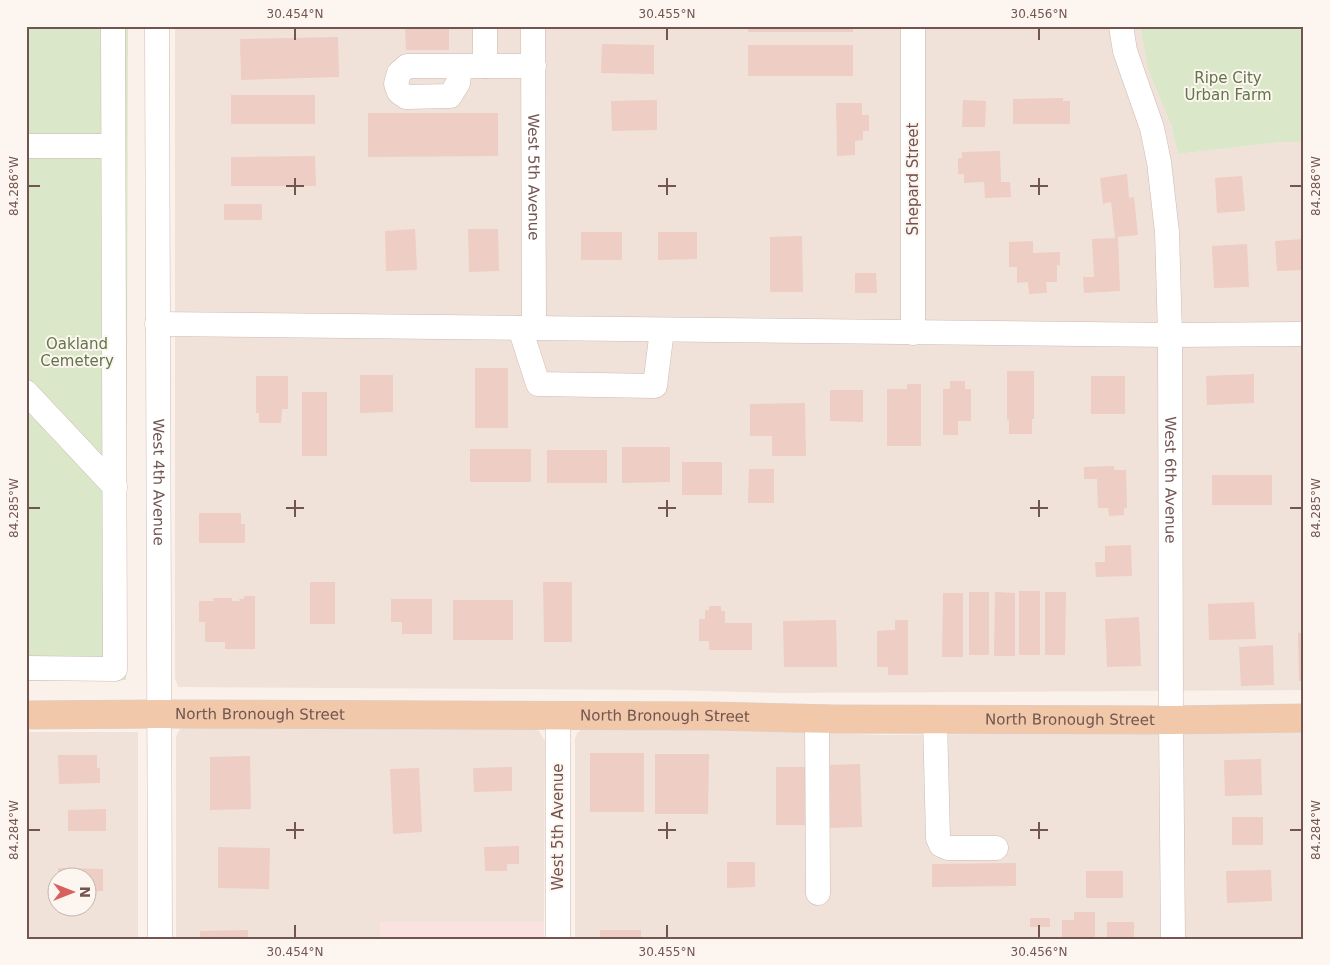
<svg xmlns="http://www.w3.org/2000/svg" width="1330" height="965" viewBox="0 0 1330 965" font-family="'DejaVu Sans',sans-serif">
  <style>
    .residential { fill: #f1e2d9; fill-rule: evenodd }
    .commercial { fill: #f9e2df }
    .green { fill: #dbe7c9 }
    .building { fill: #edcdc4 }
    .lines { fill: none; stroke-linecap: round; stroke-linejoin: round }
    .minor-casing { stroke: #cebab4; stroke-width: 25 }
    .major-casing { stroke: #d8cfce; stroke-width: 29 }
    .minor { stroke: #fff; stroke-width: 24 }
    .major { stroke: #f1c9aa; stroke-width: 28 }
    .ticks { fill: none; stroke: #725550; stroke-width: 2 }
    .labels { text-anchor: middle; stroke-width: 4; stroke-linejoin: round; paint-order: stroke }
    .park-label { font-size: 15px; fill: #5f7749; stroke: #fdf5f0 }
    .street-label { font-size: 15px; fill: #725550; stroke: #fdf5f0 }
    .neatline { fill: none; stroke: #725550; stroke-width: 2 }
    .ticks-label { font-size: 12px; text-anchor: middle; fill: #725550 }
  </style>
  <rect width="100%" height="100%" fill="#faf1ea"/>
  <g class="residential">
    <polygon points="175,26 1140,26 1148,70 1171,125 1178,154 1281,142 1304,142 1304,690 780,693 666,690 178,687 175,678"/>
    <polygon points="188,726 532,727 539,731 545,741 544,922 380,922 380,939 176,939 176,736 180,729"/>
    <polygon points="586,728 711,729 886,735 1304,730 1304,939 575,939 575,739 577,733 582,729"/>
    <path d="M 26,732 L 138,732 L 138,939 L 26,939 ZM 58,878 L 88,878 L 88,908 L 58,908 Z"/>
  </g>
  <rect class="commercial" x="380" y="922" width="164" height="17"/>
  <g class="green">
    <polygon points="26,26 128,26 126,680 26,681"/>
    <polygon points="1140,26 1304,26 1304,142 1281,142 1178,154 1171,125 1148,70"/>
  </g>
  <g class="building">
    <polygon points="405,26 449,26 449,50 406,50"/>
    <rect x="748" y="26" width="105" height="6"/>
    <polygon points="338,37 339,77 241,80 240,39"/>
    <polygon points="602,44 654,45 654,74 601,73"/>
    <rect x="748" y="45" width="105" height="31"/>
    <rect x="231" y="95" width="84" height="29"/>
    <polygon points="1063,98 1063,101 1070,101 1070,124 1013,124 1013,99"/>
    <polygon points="657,100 657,130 612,131 611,101"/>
    <polygon points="963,100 986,101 985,127 962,127"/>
    <polygon points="836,103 862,103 862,115 869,115 869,131 863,131 863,140 855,141 855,155 837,156"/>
    <polygon points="368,113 498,113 498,156 368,157"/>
    <polygon points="1000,151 1001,182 1010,182 1011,197 985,198 984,182 964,183 964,174 958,174 958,158 962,158 962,152"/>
    <polygon points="315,156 316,186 231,186 231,157"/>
    <polygon points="1127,174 1129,198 1134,197 1138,235 1118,237 1120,291 1084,293 1083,277 1094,277 1092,239 1115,238 1111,202 1103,204 1100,178"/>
    <polygon points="1242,176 1245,211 1217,213 1215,178"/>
    <rect x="224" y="204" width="38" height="16"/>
    <polygon points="415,229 417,270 386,271 385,231"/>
    <polygon points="468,229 498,229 499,271 469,272"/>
    <rect x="581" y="232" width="41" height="28"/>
    <polygon points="658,232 697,232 697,259 658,260"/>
    <polygon points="802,236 803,292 770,292 770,237"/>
    <polygon points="1304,239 1304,270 1277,271 1275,241"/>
    <polygon points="1033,241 1033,253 1060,252 1060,265 1057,265 1057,282 1046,282 1047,293 1029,294 1028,282 1017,283 1017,267 1009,267 1009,242"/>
    <polygon points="1247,244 1249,287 1214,288 1212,246"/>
    <polygon points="855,273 876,273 877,293 855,293"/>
    <rect x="475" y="368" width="33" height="60"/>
    <polygon points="1007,371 1034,371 1034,419 1032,419 1032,434 1009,434 1009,420 1007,420"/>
    <polygon points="1254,374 1254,403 1207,405 1206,376"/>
    <polygon points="360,375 393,375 393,412 360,413"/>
    <polygon points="256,376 288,376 288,409 282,409 281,423 259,423 259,413 256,413"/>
    <rect x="1091" y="376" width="34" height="38"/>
    <polygon points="950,381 965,381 965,389 971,389 971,421 958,421 958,435 943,435 943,389 950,389"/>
    <polygon points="907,384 921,384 921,446 887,446 887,389 907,389"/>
    <polygon points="830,390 863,390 863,422 830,421"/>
    <rect x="302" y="392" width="25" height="64"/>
    <polygon points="805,403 806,456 772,456 772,436 750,436 750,404"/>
    <polygon points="622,447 670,447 670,482 622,483"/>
    <rect x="470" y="449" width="61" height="33"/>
    <rect x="547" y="450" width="60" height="33"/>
    <rect x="682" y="462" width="40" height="33"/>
    <polygon points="1114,466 1114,470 1126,470 1127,508 1124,508 1124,515 1109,516 1108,508 1098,508 1097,479 1084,479 1084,467"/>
    <polygon points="749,469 774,469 774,503 748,503"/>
    <rect x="1212" y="475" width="60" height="30"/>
    <polygon points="199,513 241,513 241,524 245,524 245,543 199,543"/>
    <polygon points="1131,545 1132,576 1096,577 1095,562 1105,562 1105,546"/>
    <rect x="310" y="582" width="25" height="42"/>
    <polygon points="543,582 572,582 572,642 544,642"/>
    <rect x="1019" y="591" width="21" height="64"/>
    <rect x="969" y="592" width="20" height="63"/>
    <polygon points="995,592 1015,593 1015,656 994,656"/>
    <polygon points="1045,592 1066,592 1065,655 1045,655"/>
    <polygon points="943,593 963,593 963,657 942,657"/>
    <polygon points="244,596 255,596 255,649 225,649 225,642 205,642 205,622 199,622 199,601 214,601 213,598 232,598 232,601 240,601 239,599 244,599"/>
    <polygon points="391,599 432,599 432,634 402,634 402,622 391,622"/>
    <rect x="453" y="600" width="60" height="40"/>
    <polygon points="1254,602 1256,639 1209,640 1208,604"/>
    <polygon points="709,606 721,606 721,611 725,611 725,623 752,623 752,650 709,650 709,641 699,641 699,619 705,619 705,610 709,610"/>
    <polygon points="1139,617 1141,666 1107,667 1105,619"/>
    <polygon points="836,620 837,667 784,667 783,621"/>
    <polygon points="895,620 908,620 908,675 888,675 888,667 877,667 877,631 895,630"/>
    <polygon points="1298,633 1304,633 1304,681 1299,681"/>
    <polygon points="1273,645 1274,685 1241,686 1239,647"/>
    <rect x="590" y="753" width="54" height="59"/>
    <polygon points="655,754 709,754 708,814 655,814"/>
    <polygon points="58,755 97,755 97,768 100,768 100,783 59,784"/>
    <polygon points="250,756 251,809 210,810 210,757"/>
    <polygon points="1261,759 1262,795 1225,796 1224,760"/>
    <polygon points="860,764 862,827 828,828 826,765"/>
    <polygon points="512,767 512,791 474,792 473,768"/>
    <rect x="776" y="767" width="30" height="58"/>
    <polygon points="419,768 422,832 393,834 390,769"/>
    <polygon points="106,809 106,831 68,831 68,810"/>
    <rect x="1232" y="817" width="31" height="28"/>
    <polygon points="519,846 519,864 507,864 507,871 485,871 484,847"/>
    <polygon points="218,847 270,848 269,889 218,888"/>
    <polygon points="727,862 755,862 755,887 727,888"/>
    <polygon points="1016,863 1016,886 932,887 932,864"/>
    <polygon points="58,868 103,869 103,891 88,891 88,878 58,878"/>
    <polygon points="1271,870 1272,901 1227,903 1226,871"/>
    <rect x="1086" y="871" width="37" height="27"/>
    <polygon points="1074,912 1095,912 1095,939 1062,939 1062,920 1074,920"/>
    <rect x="1030" y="918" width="20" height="9"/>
    <rect x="1107" y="922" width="27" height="17"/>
    <polygon points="248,930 248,939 200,939 200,931"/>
    <rect x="600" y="930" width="41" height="9"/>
  </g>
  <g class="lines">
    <defs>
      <g id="minor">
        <path id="s1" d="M 157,26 L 160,939"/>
        <polyline points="485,26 485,66 534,66"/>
        <path id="s2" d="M 533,26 L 534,328"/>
        <polyline points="913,26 913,333"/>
        <path id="s3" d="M 1121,26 L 1125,51 L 1152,128 L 1159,162 L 1167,232 L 1170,335 L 1171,720 L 1173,939"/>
        <polyline points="460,66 458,83 450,96 406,97 399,92 396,84 399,73 407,66 485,66"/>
        <polyline points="26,146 113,146"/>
        <polyline points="157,324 1170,335 1304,334"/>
        <polyline points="520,328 538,384 655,386 662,330"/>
        <polyline points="26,392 115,487"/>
        <polyline points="26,668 115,669 113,26"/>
        <polyline points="558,716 558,939"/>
        <polyline points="817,719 818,893"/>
        <polyline points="935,719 938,838 941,845 948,848 996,848"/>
      </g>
      <g id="major">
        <path id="s4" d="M 26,715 L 159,714 L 711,716 L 834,719 L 1171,720 L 1304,718"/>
      </g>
    </defs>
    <use href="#minor" class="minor-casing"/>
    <use href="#major" class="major-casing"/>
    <use href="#minor" class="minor"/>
    <use href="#major" class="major"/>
  </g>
  <path class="ticks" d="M 295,28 L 295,40M 667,28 L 667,40M 1039,28 L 1039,40M 295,178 L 295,195M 667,178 L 667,195M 1039,178 L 1039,195M 28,186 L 40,186M 286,186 L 304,186M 658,186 L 676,186M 1030,186 L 1048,186M 1290,186 L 1302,186M 295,500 L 295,517M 667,500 L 667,517M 1039,500 L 1039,517M 28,508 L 40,508M 286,508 L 304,508M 658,508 L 676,508M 1030,508 L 1048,508M 1290,508 L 1302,508M 295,822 L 295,839M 667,822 L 667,839M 1039,822 L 1039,839M 28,830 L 40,830M 286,830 L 304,830M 658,830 L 676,830M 1030,830 L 1048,830M 1290,830 L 1302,830M 295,925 L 295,938M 667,925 L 667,938M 1039,925 L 1039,938"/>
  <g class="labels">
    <g class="park-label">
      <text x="1228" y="83">Ripe City<tspan x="1228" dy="17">Urban Farm</tspan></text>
      <text x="77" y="349">Oakland<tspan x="77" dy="17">Cemetery</tspan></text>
    </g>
    <g class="street-label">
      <text dy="5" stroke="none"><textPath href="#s2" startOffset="151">West 5th Avenue</textPath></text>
      <text transform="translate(913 179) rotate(-90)" y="5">Shepard Street</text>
      <text dy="5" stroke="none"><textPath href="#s3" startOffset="460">West 6th Avenue</textPath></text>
      <text dy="5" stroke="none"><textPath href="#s1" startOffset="456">West 4th Avenue</textPath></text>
      <text dy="5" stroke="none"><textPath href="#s4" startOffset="234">North Bronough Street</textPath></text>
      <text dy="5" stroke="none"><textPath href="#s4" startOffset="639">North Bronough Street</textPath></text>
      <text dy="5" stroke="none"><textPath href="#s4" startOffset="1044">North Bronough Street</textPath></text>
      <text transform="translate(558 827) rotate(-90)" y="5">West 5th Avenue</text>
    </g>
  </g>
  <rect width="1330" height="965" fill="none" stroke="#fdf5f0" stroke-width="55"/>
  <g transform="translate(72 892) rotate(90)"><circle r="24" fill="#fdf5f0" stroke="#c5b5b0"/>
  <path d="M0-4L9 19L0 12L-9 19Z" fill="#d6615d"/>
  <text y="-8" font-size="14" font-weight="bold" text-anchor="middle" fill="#725550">N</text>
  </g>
  <rect x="28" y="28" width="1274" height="910" class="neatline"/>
  <g class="ticks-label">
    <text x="295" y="18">30.454°N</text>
    <text x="667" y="18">30.455°N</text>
    <text x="1039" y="18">30.456°N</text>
    <text transform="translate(1316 186) rotate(-90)" y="4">84.286°W</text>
    <text transform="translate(14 186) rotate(-90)" y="4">84.286°W</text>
    <text transform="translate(1316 508) rotate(-90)" y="4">84.285°W</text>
    <text transform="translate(14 508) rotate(-90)" y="4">84.285°W</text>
    <text transform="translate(1316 830) rotate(-90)" y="4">84.284°W</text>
    <text transform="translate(14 830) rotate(-90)" y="4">84.284°W</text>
    <text x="295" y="956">30.454°N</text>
    <text x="667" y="956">30.455°N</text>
    <text x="1039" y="956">30.456°N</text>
  </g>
</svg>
